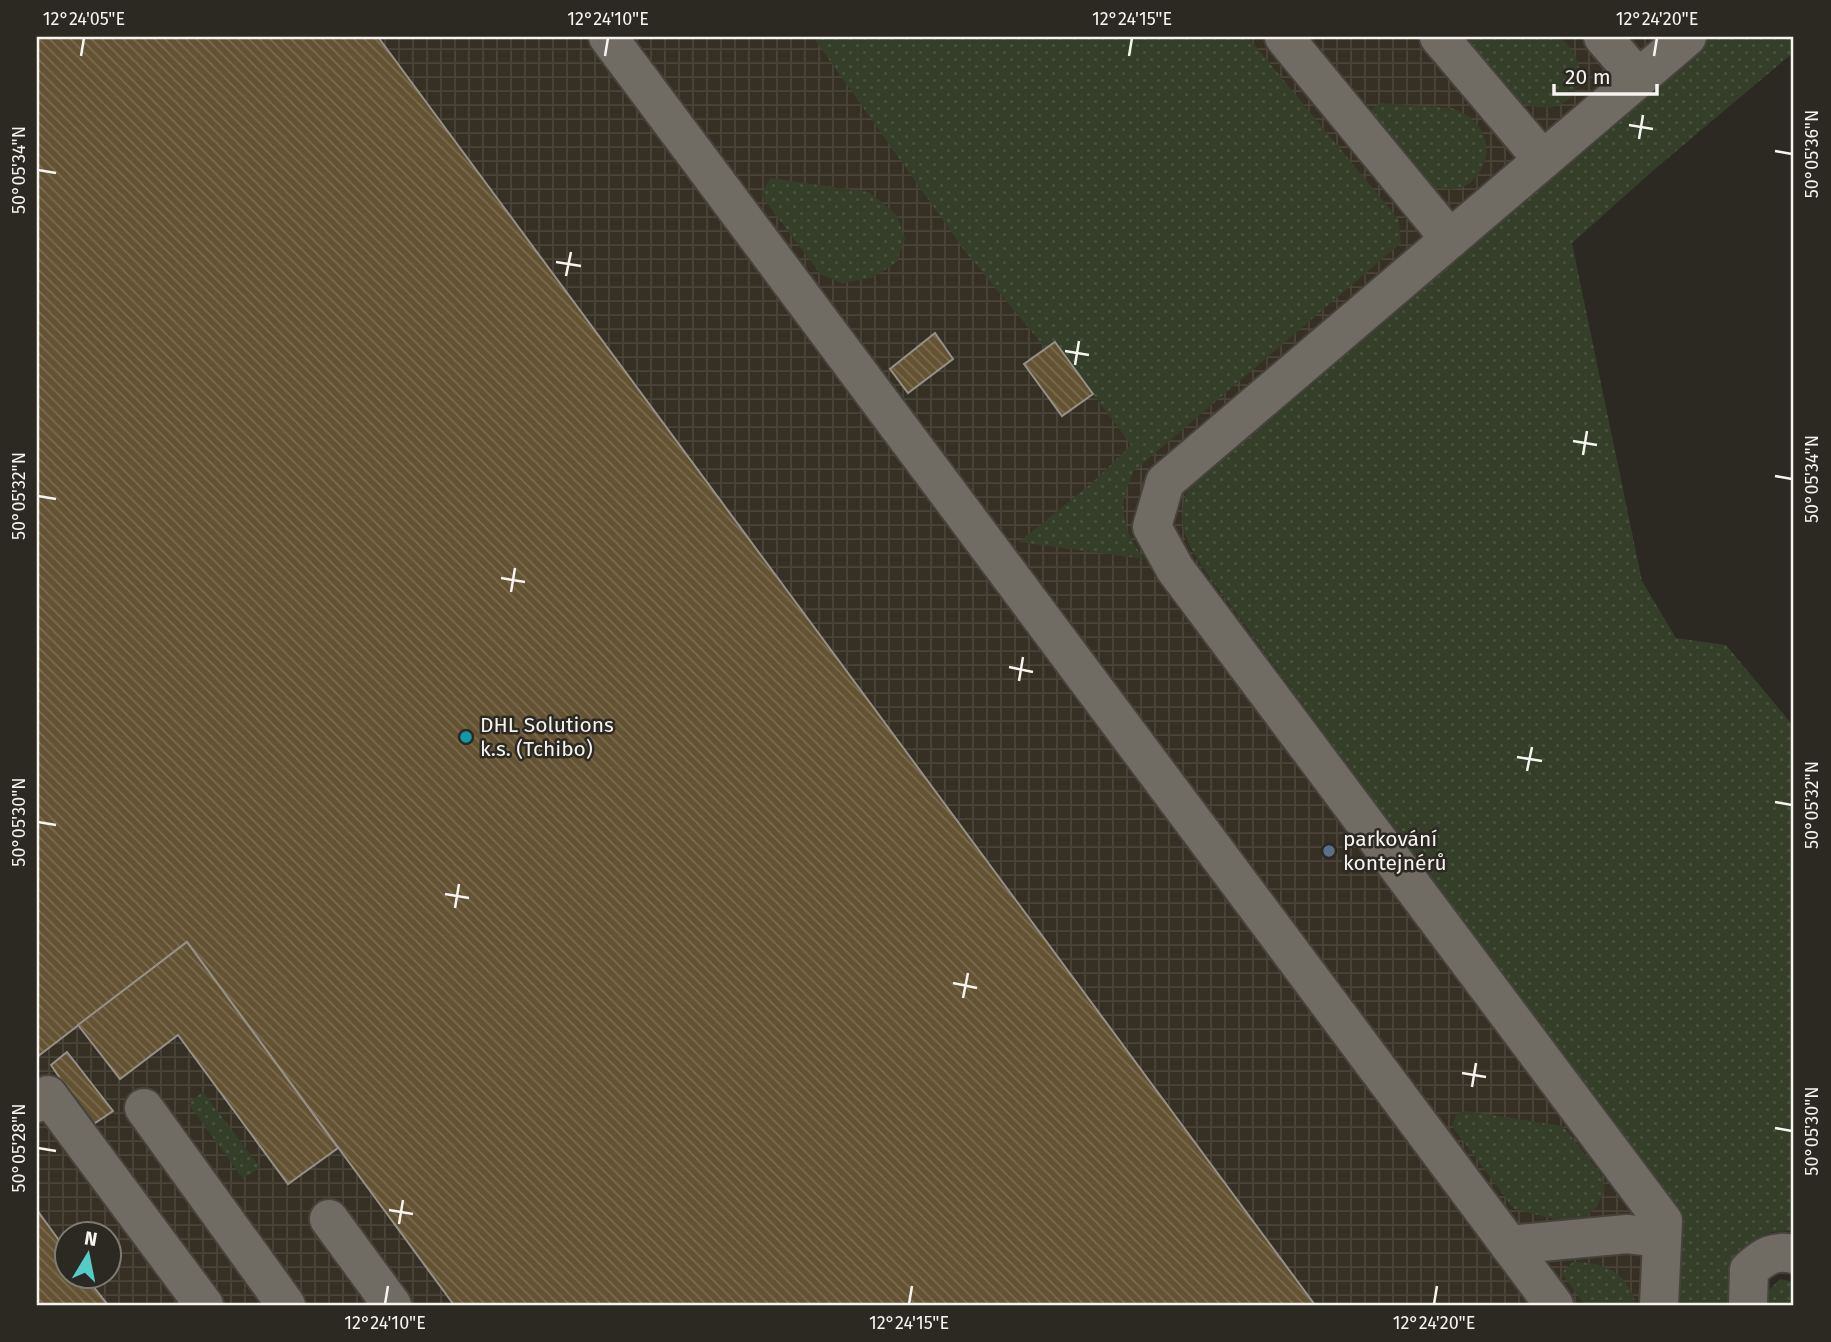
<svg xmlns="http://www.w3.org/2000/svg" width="1831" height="1342" viewBox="0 0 1831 1342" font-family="'Fira Sans',sans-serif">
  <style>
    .industrial { fill: url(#industrial-grid); fill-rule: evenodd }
    .grass { fill: url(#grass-dots) }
    .building { fill: url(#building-back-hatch); stroke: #959088; stroke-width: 2 }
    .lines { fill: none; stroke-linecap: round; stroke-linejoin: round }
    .minor-casing { stroke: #46433d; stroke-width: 42 }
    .minor { stroke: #706c64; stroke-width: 38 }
    .ticks { fill: none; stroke: #f6f4ef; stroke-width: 2.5 }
    .culture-dot { fill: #0f9aa8; stroke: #2c2822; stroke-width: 2.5 }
    .service-dot { fill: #5c6f8a; stroke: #2c2822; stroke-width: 2.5 }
    .labels { text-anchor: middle; stroke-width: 5; stroke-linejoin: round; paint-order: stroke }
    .poi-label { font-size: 21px; fill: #f6f4ef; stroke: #2c2822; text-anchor: start }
    .neatline { fill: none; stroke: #f6f4ef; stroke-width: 2.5 }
    .ticks-label { font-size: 18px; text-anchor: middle; fill: #f6f4ef }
  </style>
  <defs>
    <pattern id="industrial-grid" width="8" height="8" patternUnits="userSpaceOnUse" patternTransform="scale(1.75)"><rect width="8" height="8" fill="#362f23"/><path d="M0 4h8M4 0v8" fill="none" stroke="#4a4438"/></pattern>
    <pattern id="grass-dots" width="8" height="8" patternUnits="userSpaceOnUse" patternTransform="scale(1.75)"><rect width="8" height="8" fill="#343e29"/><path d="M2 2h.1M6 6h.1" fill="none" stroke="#48513e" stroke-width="1.8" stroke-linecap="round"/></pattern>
    <pattern id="building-back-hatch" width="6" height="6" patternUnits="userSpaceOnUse" patternTransform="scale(1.75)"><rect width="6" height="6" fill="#645333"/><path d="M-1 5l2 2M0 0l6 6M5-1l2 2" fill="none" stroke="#7b6c51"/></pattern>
  </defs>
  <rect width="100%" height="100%" fill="#2c2822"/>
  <path class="industrial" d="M 37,37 L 1701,37 L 1185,538 L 1197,560 L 1654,1182 L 1671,1305 L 37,1305 ZM 66,1234 L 108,1234 L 108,1276 L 66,1276 Z"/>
  <g class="grass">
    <path d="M 813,37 L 1248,37 L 1399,220 L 1401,243 L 1134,471 C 1116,506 1122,528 1144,559 L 1019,542 L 1093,482 L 1131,445 L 1055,343 L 1046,349 L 964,250 Z"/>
    <path d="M 1462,37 L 1560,37 C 1604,76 1568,129 1515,99 C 1501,91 1474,51 1462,37 Z"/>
    <path d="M 1700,37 L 1794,37 L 1794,52 L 1655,169 L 1572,243 L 1642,581 L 1676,638 L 1726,645 L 1791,723 L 1794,731 L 1794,1231 L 1772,1232 L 1752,1241 L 1737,1255 L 1729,1271 L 1730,1305 L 1671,1305 L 1654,1182 L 1208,575 C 1181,536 1173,518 1195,473 Z"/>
    <path d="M 1382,103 L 1451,108 C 1520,130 1476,218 1425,180 C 1419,175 1413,166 1408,160 C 1395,144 1382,129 1369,114 L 1374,107 Z"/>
    <polygon points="770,178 869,192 896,214 905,238 897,262 872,278 841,283 820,274 761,195"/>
    <polygon points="203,1092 260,1167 243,1179 188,1103"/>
    <polygon points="1466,1111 1563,1126 1600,1173 1605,1188 1597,1207 1584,1218 1553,1219 1514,1209 1452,1126 1457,1113"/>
    <path d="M 1573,1262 C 1605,1262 1627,1272 1636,1305 L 1585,1305 L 1561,1273 Z"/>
    <polygon points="1780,1279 1794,1282 1794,1305 1766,1305 1767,1292"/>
  </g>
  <g class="building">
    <polygon points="37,37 378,37 1315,1305 454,1305 187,942 37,1057"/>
    <polygon points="935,333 953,359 908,393 890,369"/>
    <polygon points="1055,342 1093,394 1062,416 1024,364"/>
    <polygon points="187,942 338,1148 288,1184 178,1035 120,1079 78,1025"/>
    <polygon points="67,1052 113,1111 92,1125 51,1065"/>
    <polygon points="37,1210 66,1250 66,1276 85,1276 108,1305 37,1305"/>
  </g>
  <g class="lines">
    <defs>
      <g id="minor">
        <polyline points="608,37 1554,1305"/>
        <polyline points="1284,37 1450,239"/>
        <polyline points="1439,37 1543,160"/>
        <polyline points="1603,37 1638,78"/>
        <polyline points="37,1103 48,1095 204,1305"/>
        <polyline points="144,1108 286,1305"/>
        <polyline points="329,1219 392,1305"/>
        <polyline points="1509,1245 1627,1234 1662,1238"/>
        <polyline points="1659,1305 1663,1221 1175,569 1152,527 1165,482 1687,37"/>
        <path d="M 1748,1305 L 1749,1270 C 1764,1256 1774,1250 1794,1254"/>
      </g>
    </defs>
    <use href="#minor" class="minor-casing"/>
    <use href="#minor" class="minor"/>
  </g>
  <path class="ticks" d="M 81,56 L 84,38M 605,56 L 608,38M 1129,56 L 1132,38M 1654,56 L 1657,38M 1629,125 L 1653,129M 1639,139 L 1643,115M 1775,151 L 1792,154M 38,170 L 56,173M 556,262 L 581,266M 566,276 L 571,252M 1065,351 L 1089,355M 1075,365 L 1079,341M 1573,441 L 1597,445M 1583,455 L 1587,431M 1775,476 L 1792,479M 38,496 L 56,499M 501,578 L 525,582M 511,592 L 515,568M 1009,667 L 1033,672M 1019,681 L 1023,657M 1517,757 L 1542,761M 1527,771 L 1532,747M 1775,802 L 1792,805M 38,822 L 56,825M 445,894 L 469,898M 455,908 L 459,884M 953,983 L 977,988M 963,998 L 968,973M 1462,1073 L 1486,1077M 1472,1087 L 1476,1063M 1775,1128 L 1792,1131M 38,1148 L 56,1151M 389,1210 L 413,1214M 399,1224 L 403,1200M 385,1304 L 388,1286M 909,1304 L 912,1286M 1434,1304 L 1437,1286"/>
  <circle class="culture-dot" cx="466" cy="737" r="7"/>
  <circle class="service-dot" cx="1329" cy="851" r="7"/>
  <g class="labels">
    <g class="poi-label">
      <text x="480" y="732">DHL Solutions<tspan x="480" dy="24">k.s. (Tchibo)</tspan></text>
      <text x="1343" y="846">parkování<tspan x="1343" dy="24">kontejnérů</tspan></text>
    </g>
  </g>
  <rect width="1831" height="1342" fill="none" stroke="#2c2822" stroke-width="77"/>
  <g transform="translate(88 1255) rotate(10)"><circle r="33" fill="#2c2822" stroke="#7d7a74" stroke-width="2"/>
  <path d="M0-5L12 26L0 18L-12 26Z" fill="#54cdc8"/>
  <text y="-10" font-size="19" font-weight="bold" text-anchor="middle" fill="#f6f4ef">N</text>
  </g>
  <path d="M1554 84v10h103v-10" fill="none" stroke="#f6f4ef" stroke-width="3.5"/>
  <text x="1565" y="84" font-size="21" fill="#f6f4ef" stroke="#2c2822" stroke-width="5" paint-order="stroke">20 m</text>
  <rect x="38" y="38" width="1754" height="1266" class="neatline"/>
  <g class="ticks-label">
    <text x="84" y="25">12°24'05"E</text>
    <text x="608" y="25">12°24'10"E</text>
    <text x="1132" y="25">12°24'15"E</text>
    <text x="1657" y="25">12°24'20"E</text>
    <text transform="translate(1812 154) rotate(-90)" y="6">50°05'36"N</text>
    <text transform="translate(19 170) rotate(-90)" y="6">50°05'34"N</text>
    <text transform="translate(1812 479) rotate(-90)" y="6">50°05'34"N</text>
    <text transform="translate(19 496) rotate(-90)" y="6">50°05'32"N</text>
    <text transform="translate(1812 805) rotate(-90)" y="6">50°05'32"N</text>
    <text transform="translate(19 822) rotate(-90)" y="6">50°05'30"N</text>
    <text transform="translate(1812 1131) rotate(-90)" y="6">50°05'30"N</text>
    <text transform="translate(19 1148) rotate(-90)" y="6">50°05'28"N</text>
    <text x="385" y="1329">12°24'10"E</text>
    <text x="909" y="1329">12°24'15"E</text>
    <text x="1434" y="1329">12°24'20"E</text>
  </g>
</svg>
